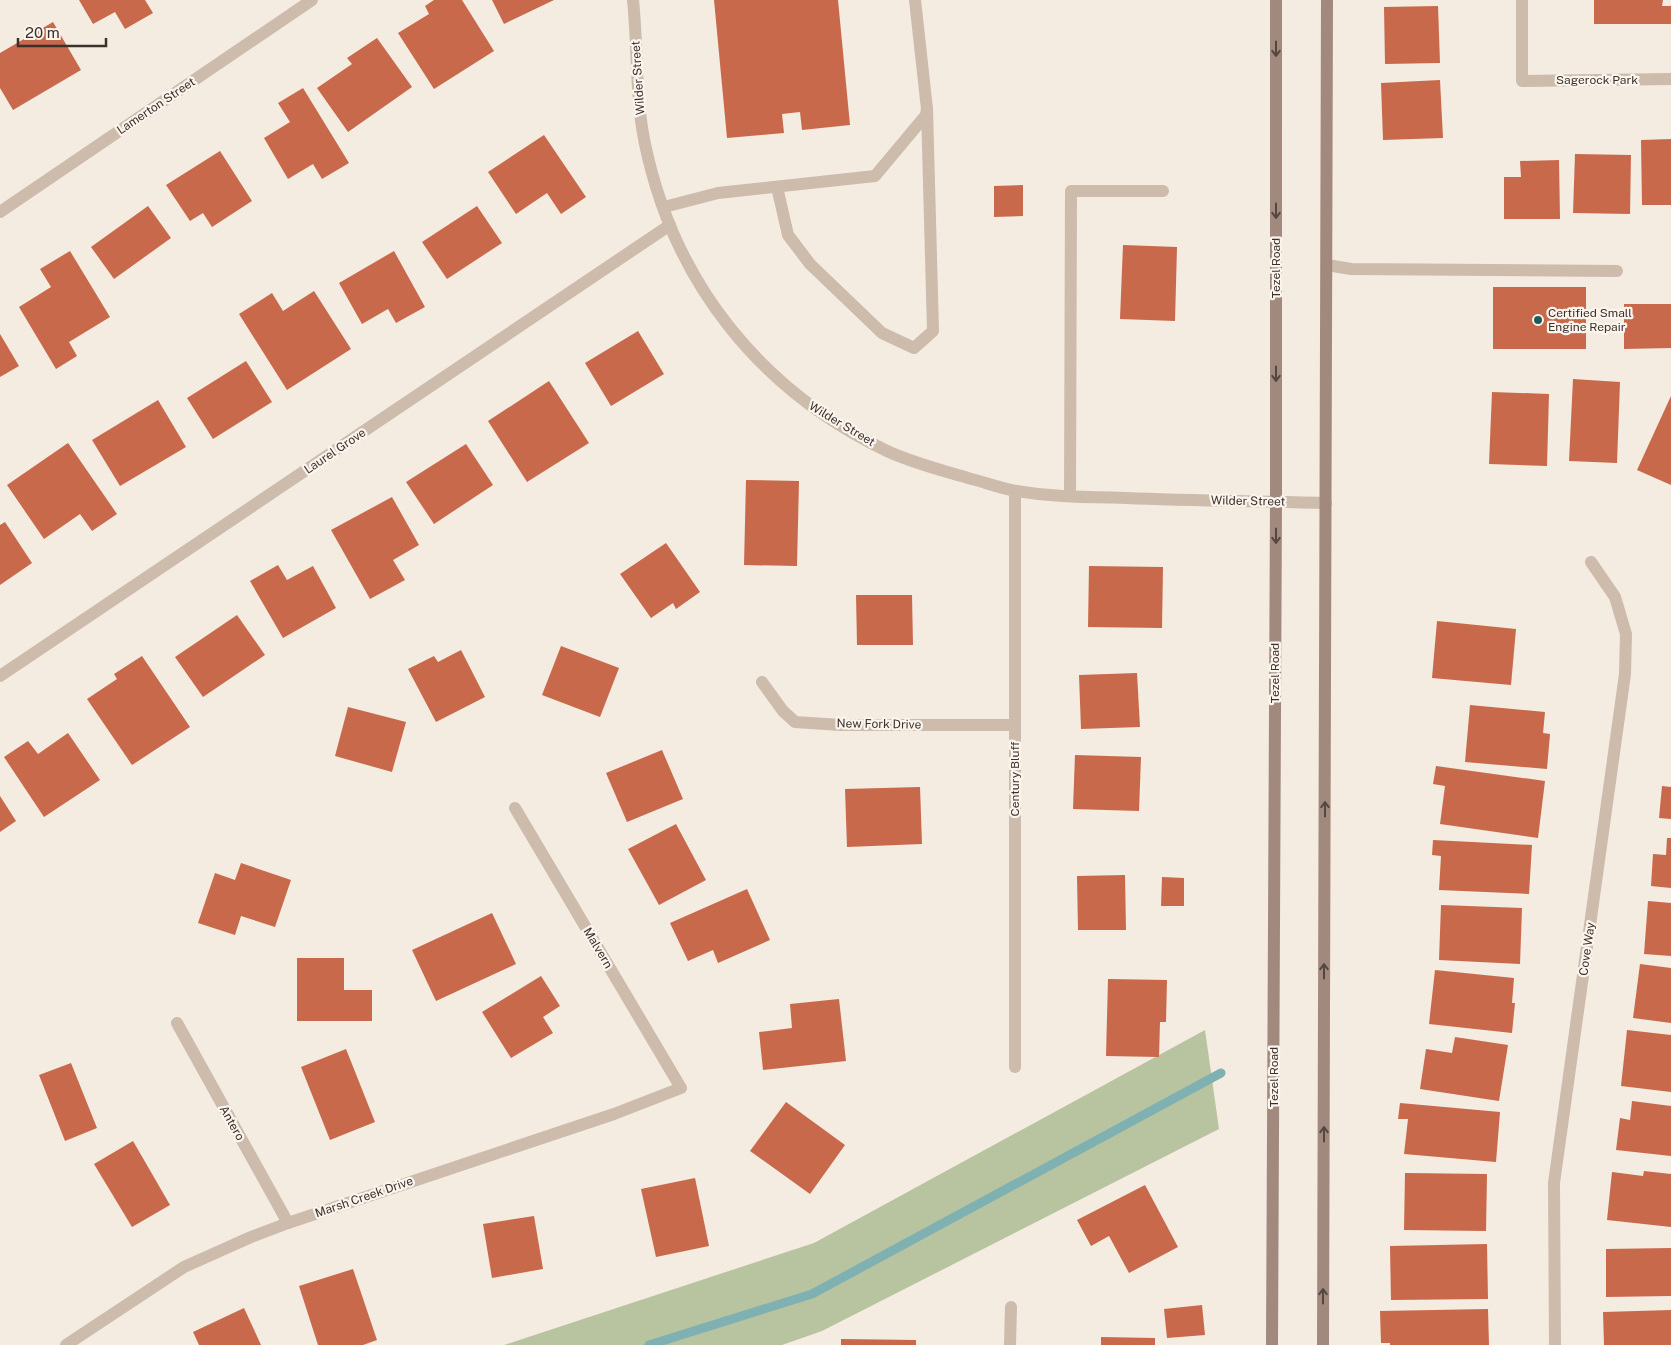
<svg xmlns="http://www.w3.org/2000/svg" width="1671" height="1345" viewBox="0 0 1671 1345" font-family="'Public Sans',sans-serif">
  <style>
    .green { fill: #b8c4a0 }
    .lines { fill: none; stroke-linecap: round; stroke-linejoin: round }
    .stream { stroke: #7fb0b2; stroke-width: 9 }
    .building { fill: #c8694b }
    .lane { stroke: #cdbbac; stroke-width: 12 }
    .street { stroke: #cdbbac; stroke-width: 12 }
    .secondary { stroke: #a18a7d; stroke-width: 12 }
    .oneway { stroke: #544640 }
    .poi-dot { fill: #1f5a5e; stroke: #fbf5ee; stroke-width: 2 }
    .labels { text-anchor: middle; stroke-width: 4.5; stroke-linejoin: round; paint-order: stroke }
    .street-label { font-size: 12px; fill: #3b302b; stroke: #fbf5ee }
    .poi-label { font-size: 12px; fill: #3b302b; stroke: #fbf5ee; text-anchor: start }
  </style>
  <rect width="100%" height="100%" fill="#f4ebe1"/>
  <polygon class="green" points="1205,1030 1219,1129 822,1331 782,1345 504,1345 814,1243"/>
  <g class="lines">
    <polyline class="stream" points="649,1345 812,1294 1221,1073"/>
  </g>
  <g class="building">
    <polygon points="79,0 145,0 153,13 125,29 115,12 93,24"/>
    <polygon points="434,0 462,0 494,51 434,89 398,33 429,14 425,6"/>
    <polygon points="492,0 554,0 504,24"/>
    <polygon points="714,0 838,0 850,125 802,130 800,112 782,114 784,133 727,138"/>
    <polygon points="1594,0 1663,0 1662,6 1671,6 1671,24 1594,24"/>
    <polygon points="1438,6 1440,63 1385,64 1384,7"/>
    <polygon points="53,22 81,70 13,110 0,88 0,53"/>
    <polygon points="377,38 412,87 348,132 317,88 352,64 347,58"/>
    <polygon points="1440,80 1443,138 1383,140 1381,83"/>
    <polygon points="303,88 349,163 322,179 313,164 288,179 264,138 290,122 278,103"/>
    <polygon points="544,135 586,197 561,214 547,193 516,214 488,172"/>
    <polygon points="1671,139 1671,205 1642,205 1641,140"/>
    <polygon points="220,151 252,201 212,227 203,213 190,221 166,185"/>
    <polygon points="1575,154 1631,155 1630,214 1573,213"/>
    <polygon points="1559,160 1560,219 1504,219 1504,177 1521,177 1520,161"/>
    <polygon points="1023,185 1023,216 994,217 994,186"/>
    <polygon points="148,206 171,238 114,279 91,247"/>
    <polygon points="477,206 502,243 447,279 422,242"/>
    <polygon points="1123,245 1177,247 1175,321 1120,319"/>
    <polygon points="70,251 110,317 69,342 77,356 56,369 19,307 51,287 40,269"/>
    <polygon points="394,251 425,307 396,323 388,309 362,324 339,283"/>
    <rect x="1493" y="287" width="93" height="62"/>
    <polygon points="314,291 351,349 287,390 239,314 272,293 283,311"/>
    <polygon points="1624,304 1671,304 1671,348 1624,349"/>
    <polygon points="638,331 664,374 611,406 585,363"/>
    <polygon points="0,334 19,366 0,377"/>
    <polygon points="246,361 272,402 213,439 187,398"/>
    <polygon points="1573,379 1620,382 1617,463 1569,461"/>
    <polygon points="549,381 589,443 527,482 488,421"/>
    <polygon points="1492,392 1549,394 1547,466 1489,464"/>
    <polygon points="1671,396 1671,485 1637,470"/>
    <polygon points="158,400 186,447 120,486 92,440"/>
    <polygon points="68,443 117,514 92,531 80,514 44,539 7,485"/>
    <polygon points="466,444 493,485 434,524 406,482"/>
    <polygon points="746,480 799,481 797,566 744,565"/>
    <polygon points="392,497 419,545 393,560 405,580 370,599 331,530"/>
    <polygon points="5,522 32,563 0,585 0,525"/>
    <polygon points="666,543 700,592 676,609 673,603 651,618 620,574"/>
    <polygon points="278,565 287,580 313,566 336,608 283,638 250,581"/>
    <polygon points="1089,566 1163,567 1162,628 1088,627"/>
    <polygon points="856,595 912,595 913,645 857,645"/>
    <polygon points="237,615 265,655 203,697 175,657"/>
    <polygon points="1437,621 1516,629 1511,685 1432,678"/>
    <polygon points="561,646 619,668 600,717 542,695"/>
    <polygon points="461,650 485,697 436,722 408,669 434,656 438,662"/>
    <polygon points="142,656 190,727 132,765 87,699 117,679 114,674"/>
    <polygon points="1137,673 1140,727 1081,729 1079,675"/>
    <polygon points="1470,705 1545,712 1543,733 1550,734 1547,769 1465,762"/>
    <polygon points="348,707 406,722 392,772 335,756"/>
    <polygon points="68,733 100,780 44,817 4,757 28,741 38,754"/>
    <polygon points="662,750 683,799 627,822 606,773"/>
    <polygon points="1075,755 1141,757 1139,811 1073,809"/>
    <polygon points="1436,766 1545,781 1538,838 1440,824 1445,786 1433,784"/>
    <polygon points="1662,786 1671,787 1671,819 1659,818"/>
    <polygon points="920,787 922,844 847,847 845,789"/>
    <polygon points="0,796 16,821 0,832"/>
    <polygon points="676,824 706,880 659,905 628,849"/>
    <polygon points="1667,838 1671,838 1671,888 1651,886 1653,854 1666,855"/>
    <polygon points="1433,840 1532,845 1529,894 1439,890 1441,856 1432,855"/>
    <polygon points="241,863 291,880 275,927 241,916 235,935 198,923 215,873 235,880"/>
    <polygon points="1125,875 1126,930 1078,930 1077,876"/>
    <polygon points="1162,877 1184,878 1184,906 1161,906"/>
    <polygon points="747,889 770,940 718,963 713,950 688,961 670,923"/>
    <polygon points="1648,901 1671,903 1671,956 1644,954"/>
    <polygon points="1441,905 1522,908 1520,964 1439,960"/>
    <polygon points="492,913 516,964 436,1001 412,950"/>
    <polygon points="297,958 344,958 344,990 372,990 372,1021 297,1021"/>
    <polygon points="1640,964 1671,968 1671,1023 1633,1018"/>
    <polygon points="1435,970 1514,978 1512,1003 1515,1003 1512,1033 1429,1024"/>
    <polygon points="541,976 560,1006 543,1017 553,1033 511,1058 482,1012"/>
    <polygon points="1108,979 1167,980 1166,1022 1160,1022 1159,1057 1106,1056"/>
    <polygon points="839,999 846,1061 763,1070 759,1032 792,1028 790,1004"/>
    <polygon points="1627,1030 1671,1035 1671,1092 1621,1086"/>
    <polygon points="1455,1037 1508,1045 1499,1101 1420,1089 1426,1049 1452,1053"/>
    <polygon points="346,1049 375,1122 330,1140 301,1067"/>
    <polygon points="71,1063 97,1128 65,1141 39,1075"/>
    <polygon points="1632,1101 1671,1106 1671,1156 1616,1150 1620,1118 1630,1120"/>
    <polygon points="786,1102 845,1145 810,1194 750,1151"/>
    <polygon points="1400,1103 1500,1112 1496,1162 1404,1154 1408,1119 1398,1119"/>
    <polygon points="133,1141 170,1205 132,1227 94,1164"/>
    <polygon points="1644,1171 1671,1174 1671,1227 1607,1220 1612,1172 1643,1176"/>
    <polygon points="1405,1173 1487,1174 1486,1231 1404,1230"/>
    <polygon points="695,1178 709,1246 656,1257 641,1189"/>
    <polygon points="1145,1185 1178,1247 1129,1273 1109,1236 1091,1246 1077,1220"/>
    <polygon points="534,1216 543,1269 492,1278 483,1224"/>
    <polygon points="1487,1244 1488,1299 1391,1300 1390,1246"/>
    <polygon points="1671,1248 1671,1296 1606,1297 1606,1249"/>
    <polygon points="353,1269 377,1340 363,1345 318,1345 299,1286"/>
    <polygon points="1202,1305 1205,1335 1167,1338 1164,1309"/>
    <polygon points="244,1308 261,1345 199,1345 193,1332"/>
    <polygon points="1488,1309 1489,1345 1390,1345 1390,1343 1381,1343 1380,1311"/>
    <polygon points="1671,1310 1671,1345 1604,1345 1603,1312"/>
    <polygon points="1101,1337 1155,1338 1155,1345 1101,1345"/>
    <polygon points="841,1339 916,1340 916,1345 841,1345"/>
  </g>
  <g class="lines">
    <g class="lane">
      <polyline points="777,187 788,235 810,264 882,333 914,348 933,331 927,109"/>
      <polyline points="664,207 718,193 875,176 926,115 927,109 915,0"/>
      <polyline points="1327,265 1351,269 1617,271"/>
      <polyline points="1070,496 1071,191 1163,191"/>
    </g>
    <g class="street">
      <path d="M 633,0 C 638,48 635,97 645,144 C 674,283 760,390 887,451 C 913,463 941,470 968,478 C 984,482 1000,488 1016,491 C 1052,497 1090,497 1126,498 C 1193,501 1260,501 1326,503"/>
      <polyline points="1522,0 1522,81 1671,79"/>
      <polyline points="0,212 312,0"/>
      <polyline points="0,676 670,225"/>
      <polyline points="762,682 783,711 795,722 841,725 1015,725"/>
      <polyline points="177,1023 288,1223"/>
      <polyline points="1015,1067 1015,491"/>
      <polyline points="66,1345 184,1267 251,1237 288,1223 614,1114 681,1088 515,808"/>
      <polyline points="1010,1345 1011,1307"/>
      <polyline points="1555,1345 1554,1183 1625,674 1626,634 1615,597 1591,562"/>
    </g>
    <g class="secondary">
      <polyline points="1272,1345 1276,501 1276,0"/>
      <polyline points="1323,1345 1327,0"/>
    </g>
  </g>
  <defs><path id="oneway-shaft" d="M-6 0H5M1.5-3L5.5 0L1.5 3" fill="none" stroke-width="1.6" stroke-linecap="round" stroke-linejoin="round" transform="scale(1.25)"/></defs>
  <g class="oneway">
    <use href="#oneway-shaft" transform="translate(1276 49) rotate(90)"/>
    <use href="#oneway-shaft" transform="translate(1276 211) rotate(90)"/>
    <use href="#oneway-shaft" transform="translate(1276 374) rotate(90)"/>
    <use href="#oneway-shaft" transform="translate(1276 536) rotate(90)"/>
    <use href="#oneway-shaft" transform="translate(1325 809) rotate(-90)"/>
    <use href="#oneway-shaft" transform="translate(1324 971) rotate(-90)"/>
    <use href="#oneway-shaft" transform="translate(1324 1134) rotate(-90)"/>
    <use href="#oneway-shaft" transform="translate(1323 1296) rotate(-90)"/>
  </g>
  <circle class="poi-dot" cx="1538" cy="320" r="5"/>
  <g class="labels">
    <g class="street-label">
      <text transform="translate(638 78) rotate(-94)" y="4">Wilder Street</text>
      <text x="1597" y="84">Sagerock Park</text>
      <text transform="translate(156 106) rotate(-34)" y="4">Lamerton Street</text>
      <text transform="translate(1276 268) rotate(-90)" y="4">Tezel Road</text>
      <text transform="translate(842 424) rotate(31)" y="4">Wilder Street</text>
      <text transform="translate(335 451) rotate(-34)" y="4">Laurel Grove</text>
      <text transform="translate(1248 501) rotate(1)" y="4">Wilder Street</text>
      <text transform="translate(1275 673) rotate(-90)" y="4">Tezel Road</text>
      <text transform="translate(879 724) rotate(1)" y="4">New Fork Drive</text>
      <text transform="translate(1015 779) rotate(-90)" y="4">Century Bluff</text>
      <text transform="translate(598 948) rotate(59)" y="4">Malvern</text>
      <text transform="translate(1587 949) rotate(-82)" y="4">Cove Way</text>
      <text transform="translate(1274 1077) rotate(-90)" y="4">Tezel Road</text>
      <text transform="translate(232 1123) rotate(61)" y="4">Antero</text>
      <text transform="translate(364 1197) rotate(-19)" y="4">Marsh Creek Drive</text>
    </g>
    <g class="poi-label">
      <text x="1548" y="317">Certified Small<tspan x="1548" dy="14">Engine Repair</tspan></text>
    </g>
  </g>
  <path d="M18 38v8h88v-8" fill="none" stroke="#3b302b" stroke-width="2.5"/>
  <text x="25" y="38" font-size="15" fill="#3b302b" stroke="#fbf5ee" stroke-width="4" paint-order="stroke">20 m</text>
</svg>
